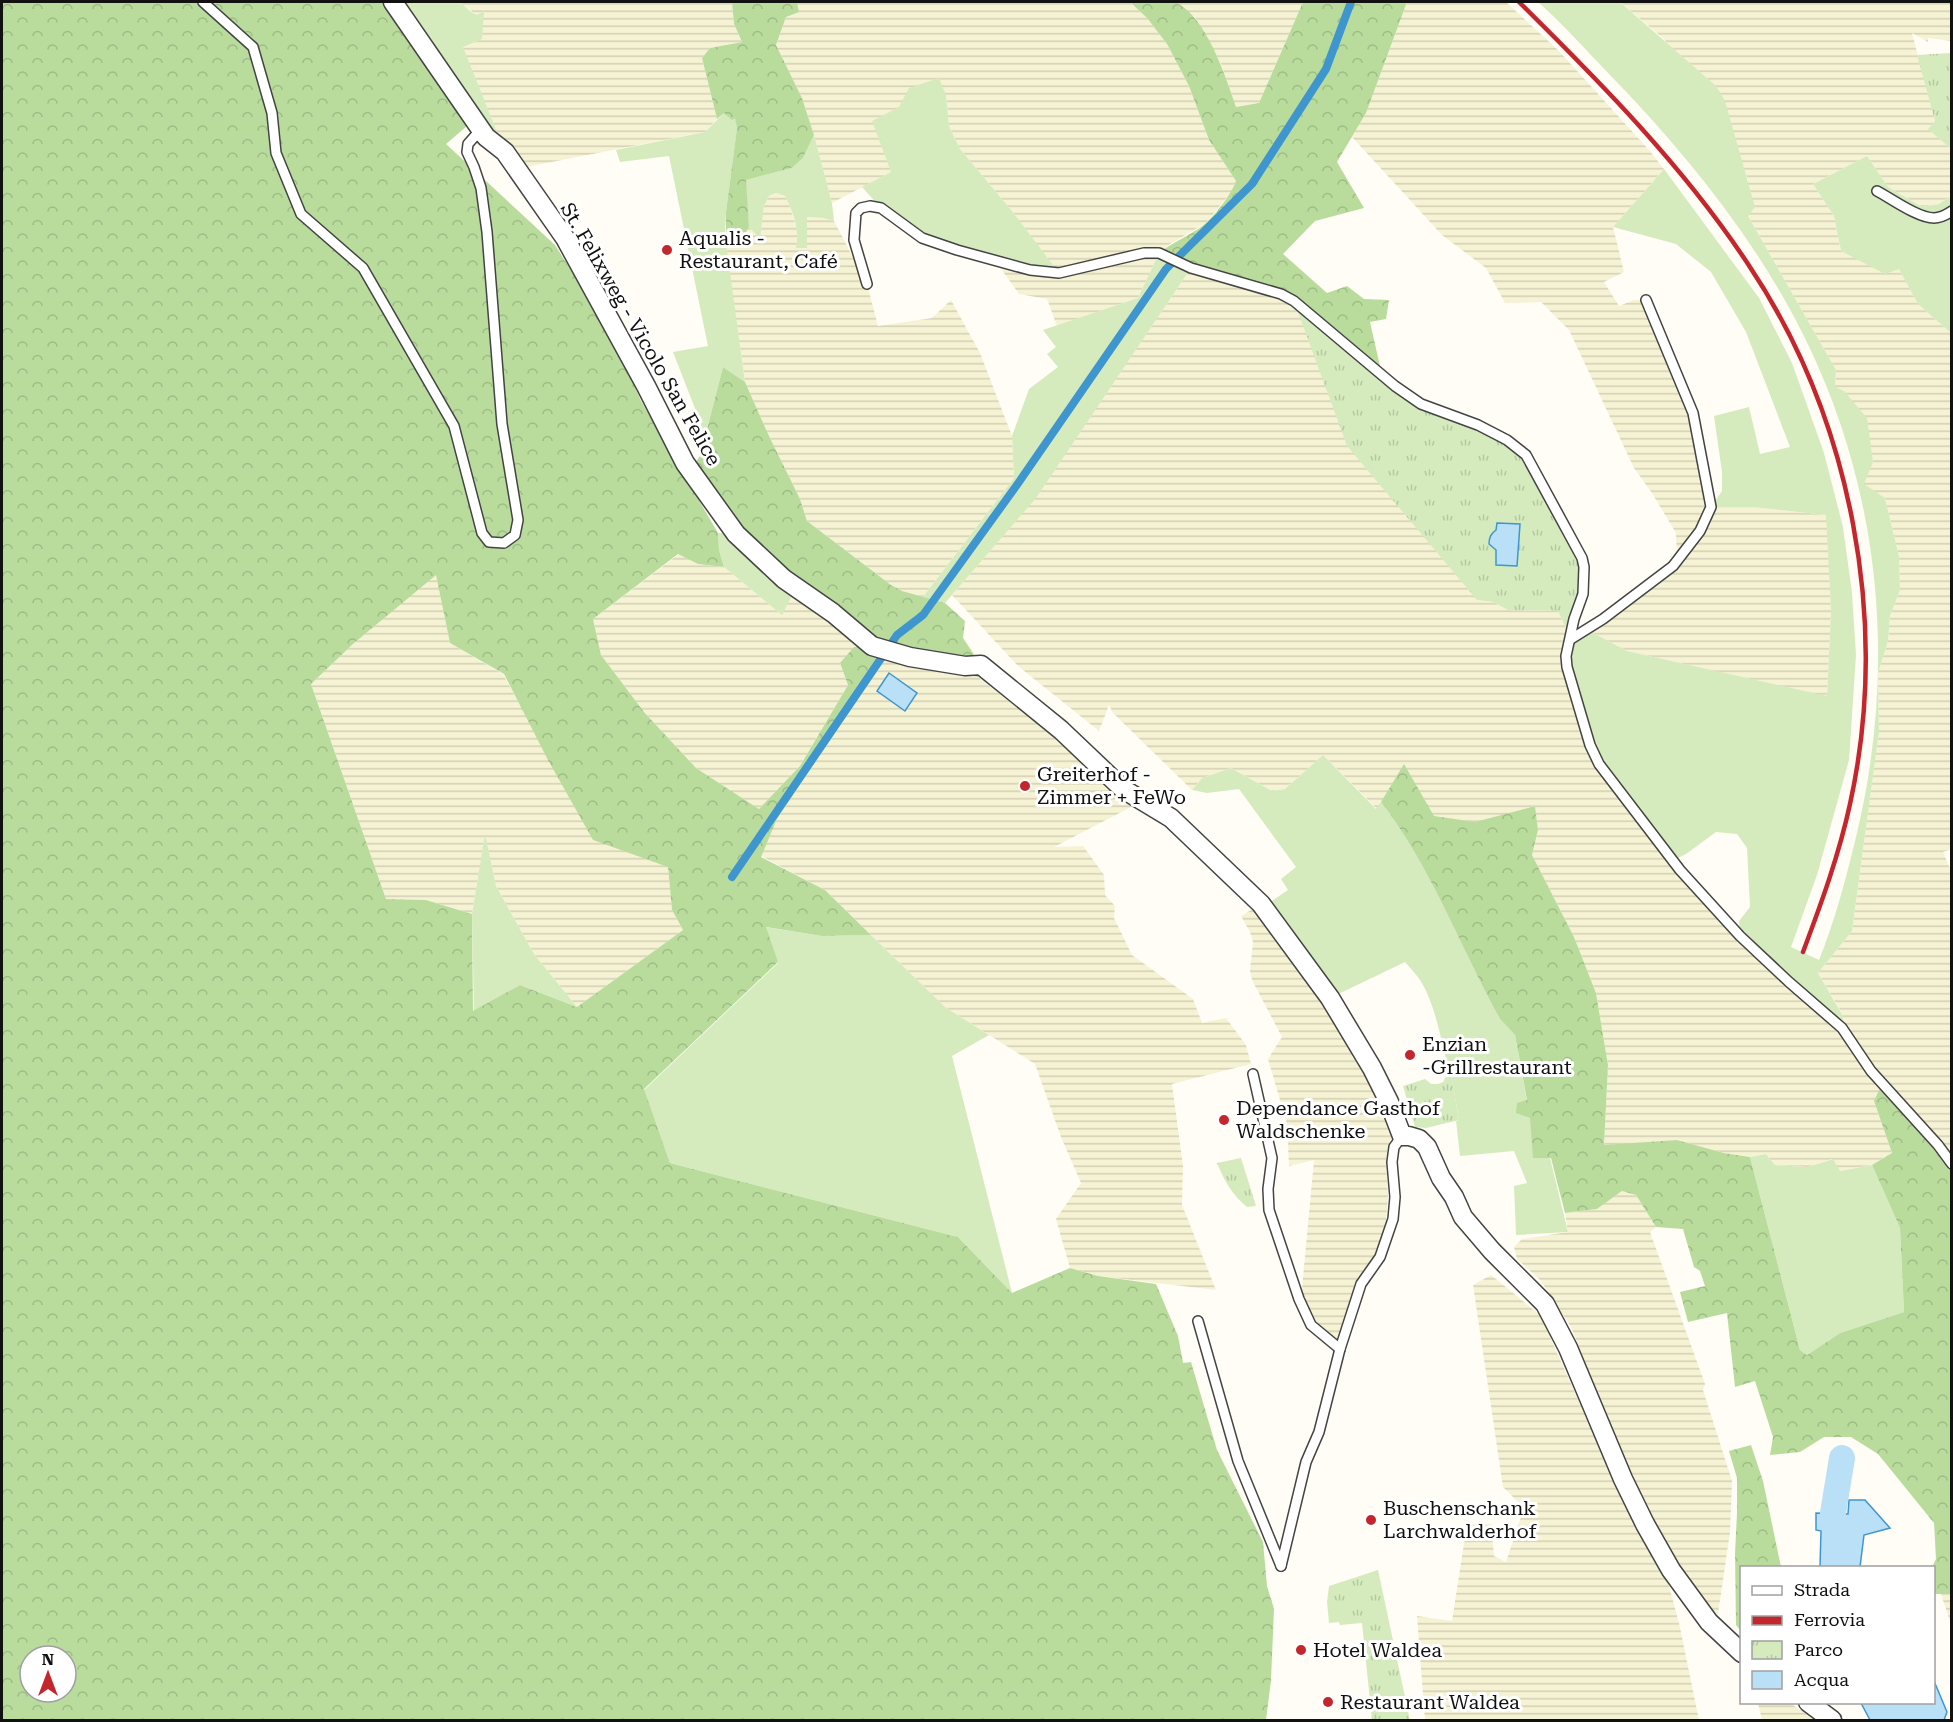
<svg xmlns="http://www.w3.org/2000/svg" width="1953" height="1722" viewBox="0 0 1953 1722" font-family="'Roboto Serif',serif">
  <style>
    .farmland { fill: url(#farmland-rules) }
    .grass { fill: #d5ebbd }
    .forest { fill: url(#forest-crowns); fill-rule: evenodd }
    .park { fill: url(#park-tufts) }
    .water { fill: #b9e0f7; stroke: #3f96cf; stroke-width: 1.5 }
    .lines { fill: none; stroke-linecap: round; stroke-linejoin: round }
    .stream { stroke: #3f96cf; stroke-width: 8 }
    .canal { stroke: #b9e0f7; stroke-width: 26 }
    .lane-casing { stroke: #444; stroke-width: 12 }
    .street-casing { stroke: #444; stroke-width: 21 }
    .lane { stroke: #fff; stroke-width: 9 }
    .street { stroke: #fff; stroke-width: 18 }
    .rail { stroke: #c4262e; stroke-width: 4.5 }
    .poi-dot { fill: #c4262e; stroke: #fff; stroke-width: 2 }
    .labels { text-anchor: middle; stroke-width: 6; stroke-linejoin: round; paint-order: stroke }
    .poi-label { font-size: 20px; fill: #111; stroke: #fff; text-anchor: start }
    .street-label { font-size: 20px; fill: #111; stroke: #fff }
  </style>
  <defs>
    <pattern id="farmland-rules" width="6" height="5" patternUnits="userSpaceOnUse" patternTransform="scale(1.5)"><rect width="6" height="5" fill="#f6f3d4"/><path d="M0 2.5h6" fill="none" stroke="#d2cfb5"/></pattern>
    <pattern id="forest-crowns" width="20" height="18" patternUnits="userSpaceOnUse" patternTransform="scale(1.5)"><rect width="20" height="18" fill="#b9dc9c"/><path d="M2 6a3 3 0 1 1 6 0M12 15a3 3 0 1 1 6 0" fill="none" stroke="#9ebc85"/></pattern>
    <pattern id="park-tufts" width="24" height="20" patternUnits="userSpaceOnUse" patternTransform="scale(1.5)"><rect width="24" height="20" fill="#d5ebbd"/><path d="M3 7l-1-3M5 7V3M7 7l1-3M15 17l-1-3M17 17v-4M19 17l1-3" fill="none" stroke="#b6c8a1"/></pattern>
  </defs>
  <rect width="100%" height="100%" fill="#fffdf5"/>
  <g class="farmland">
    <polygon points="797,2 1130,2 1147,18 1167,44 1189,86 1209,140 1236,181 1233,190 1206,223 1170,244 1159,253 1138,298 1057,326 1047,299 1019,294 996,262 1058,273 1012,211 960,149 949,126 946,95 891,172 832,203 814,135 802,98 776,45 786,17 798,12"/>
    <polygon points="1175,2 1303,2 1259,103 1236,107 1221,64 1195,17"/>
    <polygon points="1407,2 1506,2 1559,51 1649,150 1664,169 1613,227 1624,272 1604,282 1619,306 1634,300 1646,300 1693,413 1711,507 1752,507 1827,515 1831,611 1827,697 1627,651 1588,630 1677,561 1676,533 1652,493 1634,468 1569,330 1541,302 1505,303 1486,268 1442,235 1352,137 1366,112"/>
    <polygon points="1620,2 1951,2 1951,41 1928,38 1928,42 1912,33 1935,121 1929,129 1951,149 1951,196 1939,204 1922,207 1888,187 1867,156 1813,184 1834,216 1841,251 1899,268 1918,304 1951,333 1952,849 1943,852 1952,873 1951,1164 1874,1101 1892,1153 1872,1165 1839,1171 1832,1159 1808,1167 1775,1165 1766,1154 1750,1157 1724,1153 1677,1140 1604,1146 1608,1065 1596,993 1574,937 1532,855 1538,830 1535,806 1475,823 1377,809 1323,755 1285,789 1272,791 1231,768 1202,778 1192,790 1113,713 1109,705 1099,731 1018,666 952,595 1036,497 1191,268 1294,301 1477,600 1493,602 1508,610 1558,611 1571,639 1599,764 1740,936 1843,1015 1818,973 1852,931 1879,732 1878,673 1888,641 1890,616 1900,590 1899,556 1885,498 1863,484 1873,461 1835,388 1836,370 1748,216 1748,180 1740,159 1664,39"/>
    <polygon points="460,3 732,2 734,24 742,42 710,48 702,58 717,119 705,132 516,169 505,152 462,47 484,11 477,15"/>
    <polygon points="776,193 785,196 789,204 799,235 797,248 807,248 807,217 823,218 834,221 867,284 878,326 932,318 951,300 980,353 1012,436 1014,478 923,597 901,591 891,585 807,521 800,499 769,436 745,382 726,248 739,244 749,227 760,238 764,206 769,196"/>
    <polygon points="679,554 698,564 724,567 781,614 796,587 872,646 840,663 848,685 800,766 759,809 696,768 644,712 601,655 593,619"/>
    <polygon points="436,574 450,643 503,674 594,840 668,866 672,910 683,930 577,1007 534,954 496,886 485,836 472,914 426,900 386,899 311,684 353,644"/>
    <polygon points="886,657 978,677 1058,740 1133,806 1054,847 1083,846 1104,875 1105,895 1115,906 1114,918 1132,955 1193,999 1202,1023 1226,1018 1246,1045 1251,1064 1172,1084 1183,1166 1182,1205 1216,1290 1098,1276 1070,1268 1056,1219 1081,1183 1061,1137 1035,1064 945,1007 825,890 761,856 777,819"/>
    <polygon points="1261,904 1372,1068 1393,1137 1388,1146 1386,1161 1388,1196 1385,1230 1374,1256 1355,1283 1338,1344 1312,1323 1301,1299 1314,1160 1289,1166 1287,1124 1268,1059 1282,1037 1252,980 1250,971 1253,942 1250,932 1241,916"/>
    <polygon points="1622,1191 1636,1195 1656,1227 1650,1232 1705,1384 1703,1390 1732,1481 1730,1532 1718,1614 1711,1611 1675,1568 1618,1446 1571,1327 1541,1281 1517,1259 1514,1247 1522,1239 1568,1232 1565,1213 1597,1209"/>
    <polygon points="1491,1275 1540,1315 1627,1508 1669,1586 1679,1623 1699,1720 1425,1720 1417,1616 1452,1621 1467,1524 1491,1524 1494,1556 1506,1562 1524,1508 1503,1487 1473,1285"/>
    <polygon points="1941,1594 1951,1594 1951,1624"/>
    <polygon points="1758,1703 1790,1703 1815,1720 1762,1720"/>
  </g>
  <g class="grass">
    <polygon points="393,2 460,2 470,11 477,15 484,11 482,39 463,47 505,152"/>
    <path d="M 1538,2 L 1620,2 L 1716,86 L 1725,101 L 1755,207 L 1748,216 L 1836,370 L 1835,387 L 1844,391 L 1867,418 L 1873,462 L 1864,484 L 1885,498 L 1899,556 L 1900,590 L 1890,616 L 1888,641 L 1878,673 L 1879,732 L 1852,931 L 1818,973 L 1843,1016 L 1842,1028 L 1740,936 L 1739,921 L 1750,907 L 1747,848 L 1737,834 L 1716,832 L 1686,854 L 1672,861 L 1599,764 L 1569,678 L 1568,645 L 1588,630 L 1627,651 L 1827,696 L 1831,611 L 1826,515 L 1752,507 L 1711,507 L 1722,491 L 1722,472 L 1714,416 L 1749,407 L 1760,454 L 1790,447 L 1746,332 L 1711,272 L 1676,244 L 1613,227 L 1664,169 L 1759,298 L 1792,363 L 1824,453 L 1843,527 L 1852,593 L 1856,655 L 1849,760 L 1817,875 L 1791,947 L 1819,960 C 1835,921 1846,878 1856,837 C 1900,656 1879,468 1787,304 C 1740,220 1677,144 1610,75 C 1586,50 1563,24 1538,2 Z"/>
    <polygon points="939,78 946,95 949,126 960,149 1012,211 1059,273 922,238 881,208 862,187 891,172 872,121 899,107 909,88"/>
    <polygon points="724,113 736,117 737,129 726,212 725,236 745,382 723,367 700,456 701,424 673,352 708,346 669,156 620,162 616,150 705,132"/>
    <path d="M 814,135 L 832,203 L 834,221 L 823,218 L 807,217 L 807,248 L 796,248 C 800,230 793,212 785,196 L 776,193 L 769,196 L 764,206 L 760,239 L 749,227 L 745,180 L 792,168 L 803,158 Z"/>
    <polygon points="1867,156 1888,187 1922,207 1939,204 1951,196 1951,333 1918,304 1899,269 1885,274 1841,251 1834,216 1813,184"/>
    <polygon points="1159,253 1191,268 1036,498 945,603 923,597 1014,478 1012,436 1029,389 1058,367 1047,354 1056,347 1043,330 1138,298"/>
    <polygon points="718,533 736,534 796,587 782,615 724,567 719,550"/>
    <path d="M 1323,755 L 1376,809 L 1381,802 C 1431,867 1460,947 1500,1019 L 1515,1035 L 1530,1118 L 1550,1158 L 1568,1232 L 1516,1235 L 1514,1186 L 1527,1183 L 1514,1151 L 1460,1156 L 1456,1121 L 1459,1120 L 1452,1080 L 1443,1082 L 1449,1070 C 1441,1042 1436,1005 1420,980 C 1416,974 1410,968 1405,962 L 1330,998 L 1263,907 L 1288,890 L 1281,879 L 1296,867 L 1239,789 L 1207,793 L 1192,790 L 1202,778 L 1231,768 L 1272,791 L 1285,789 Z"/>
    <polygon points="485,834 496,886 534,954 577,1007 520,985 474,1012 472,914"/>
    <polygon points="765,927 822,936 871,935 945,1007 989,1035 952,1056 1012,1293 958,1237 670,1163 644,1090 778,963"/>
    <polygon points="1766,1154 1775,1165 1808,1167 1833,1159 1840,1171 1872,1165 1900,1228 1904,1312 1840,1333 1807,1355 1800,1350 1750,1157"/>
  </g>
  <g class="forest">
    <path d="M 2,2 L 385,2 L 467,126 L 446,144 L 555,245 L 611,333 L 641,401 L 718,533 L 719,550 L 724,567 L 698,564 L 678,554 L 593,619 L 601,655 L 644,712 L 696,768 L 759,809 L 800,766 L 848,685 L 840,663 L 854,647 L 871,646 L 784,579 L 690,470 L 700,456 L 723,367 L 745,382 L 769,436 L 800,499 L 807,521 L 891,585 L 902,591 L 945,603 L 965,621 L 963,638 L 981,665 L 978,677 L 886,657 L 777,819 L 761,857 L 825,890 L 871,935 L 822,936 L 766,927 L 778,962 L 644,1089 L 670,1163 L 958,1237 L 1012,1293 L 1070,1268 L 1098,1276 L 1156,1284 L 1178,1336 L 1183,1363 L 1191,1362 L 1217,1450 L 1263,1542 L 1267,1586 L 1274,1609 L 1271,1680 L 1266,1720 L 2,1720 ZM 436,575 L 450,643 L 504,674 L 548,760 L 593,840 L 668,867 L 672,910 L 683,930 L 577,1007 L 520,985 L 473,1011 L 472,914 L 426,900 L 386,899 L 311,684 L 353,644 ZM 30,1656 L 66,1656 L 66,1692 L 30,1692 Z"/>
    <polygon points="732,2 797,2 799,12 786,17 776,45 802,98 814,135 803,158 792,168 746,180 749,227 739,244 726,248 726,212 737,128 735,118 732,120 724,113 717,119 702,58 710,48 742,42 734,24"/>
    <path d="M 1130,2 C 1141,2 1168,0 1177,3 C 1206,17 1226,77 1236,107 L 1259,103 L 1303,2 L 1407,2 L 1366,113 L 1337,162 L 1364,208 L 1315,221 L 1283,254 L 1327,293 L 1347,286 L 1364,299 L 1389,300 L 1386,319 L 1370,322 L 1382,375 L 1294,301 L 1159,253 C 1174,241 1192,235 1206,223 C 1216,214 1232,193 1236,181 L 1209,140 L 1189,86 L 1167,44 L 1147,18 Z"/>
    <path d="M 1404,764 L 1434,816 L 1475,822 L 1535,806 L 1538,830 L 1532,855 L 1574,937 L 1596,993 L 1608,1065 L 1604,1145 L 1677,1140 L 1724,1153 L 1750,1157 L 1800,1350 L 1807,1355 L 1840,1333 L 1904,1312 L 1900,1228 L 1872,1165 L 1892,1153 L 1874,1101 L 1882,1084 L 1952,1164 L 1951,1594 L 1936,1594 L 1934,1590 L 1934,1568 L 1932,1567 L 1936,1559 L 1934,1523 L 1878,1454 L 1851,1437 L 1824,1437 L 1800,1452 L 1770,1455 L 1773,1437 L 1755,1381 L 1735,1387 L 1727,1313 L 1688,1322 L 1680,1292 L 1705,1286 L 1700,1271 L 1694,1267 L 1683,1229 L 1656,1227 L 1636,1195 L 1622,1191 L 1597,1209 L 1565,1213 L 1551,1158 L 1533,1158 L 1530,1118 L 1516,1113 L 1517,1103 L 1527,1100 L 1515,1035 L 1500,1019 C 1460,947 1431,867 1381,802 Z"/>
    <polygon points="1751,1445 1763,1481 1781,1567 1742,1568 1741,1631 1736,1625 1735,1554 1737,1513 1737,1478 1729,1451"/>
  </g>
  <g class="park">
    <polygon points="1951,53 1952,53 1951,149 1928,129 1935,121 1917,55"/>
    <polygon points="1294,301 1395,386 1526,455 1584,567 1571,639 1558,611 1508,610 1493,602 1477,600 1347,446"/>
    <polygon points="1425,1079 1431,1084 1438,1084 1452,1079 1459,1120 1426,1128 1415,1127 1403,1086"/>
    <path d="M 1241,1158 L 1256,1206 L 1247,1207 C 1232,1195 1224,1180 1217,1163 Z"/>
    <polygon points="1378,1570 1409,1716 1409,1720 1372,1720 1362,1623 1340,1625 1339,1622 1329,1623 1327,1602 1329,1586"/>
  </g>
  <g class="water">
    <path d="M 1497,523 L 1520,524 L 1517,566 L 1496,565 L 1496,550 L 1489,544 C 1489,537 1491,534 1496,530 Z"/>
    <polygon points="889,673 917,693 905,711 877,691"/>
    <polygon points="1849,1500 1865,1500 1890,1528 1864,1535 1860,1567 1820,1567 1821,1531 1816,1530 1816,1513 1848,1514"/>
    <polygon points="1934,1681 1947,1712 1944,1720 1870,1720 1861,1703 1934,1702"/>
  </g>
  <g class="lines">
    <polyline class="stream" points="732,877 897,635 923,615 1019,482 1166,269 1252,184 1326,69 1351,2"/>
    <polyline class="canal" points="1833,1513 1842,1458"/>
    <defs>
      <g id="lane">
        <polyline points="203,2 253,47 272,113 276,153 301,214 363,268 454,426 482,533 489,542 504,543 515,535 518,520 502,424 487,232 481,188 474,167 467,152 468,144 475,136 486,137"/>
        <path d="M 1877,191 C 1892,199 1918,218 1934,218 C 1941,218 1946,215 1952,211"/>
        <polyline points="867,284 854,240 856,213 861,208 870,206 881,208 922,238 957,250 1030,270 1059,273 1144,253 1159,253 1191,268 1281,294 1294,301 1395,386 1421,404 1478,425 1507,440 1526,455 1582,558 1584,567 1583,594 1574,619 1566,656 1567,667 1590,745 1599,764 1680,870 1740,936 1789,982 1842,1028 1871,1071 1938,1145 1952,1164"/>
        <polyline points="1571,639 1603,619 1673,566 1700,531 1711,507 1693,413 1646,300"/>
        <polyline points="1253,1074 1272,1158 1268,1189 1269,1210 1299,1299 1311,1325 1340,1349"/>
        <polyline points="1198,1321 1238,1461 1281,1566"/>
        <polyline points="1281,1566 1306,1462 1319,1432 1340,1349 1361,1284 1380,1257 1393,1219 1395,1197 1392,1162 1394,1147 1402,1136"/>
      </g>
      <g id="street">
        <polyline points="393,2 486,137 505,152 565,238 646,386 685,463 736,534 784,579 833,613 872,646 910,657 965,666 981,665 1061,730 1123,789 1171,818 1261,904 1330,998 1372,1068 1389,1102 1402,1136 1409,1136 1419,1139 1427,1147 1441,1178 1454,1197 1463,1217 1492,1251 1545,1304 1568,1348 1623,1479 1645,1524 1671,1570 1709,1622 1742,1653"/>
        <polyline points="1808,1702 1832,1720"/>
      </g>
    </defs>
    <use href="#lane" class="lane-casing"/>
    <use href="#street" class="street-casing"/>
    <use href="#lane" class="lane"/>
    <use href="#street" class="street"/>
    <path class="rail" d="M 1519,2 C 1601,83 1684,167 1748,264 C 1852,419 1890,622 1850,804 C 1839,855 1821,904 1803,952"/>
  </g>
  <g class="poi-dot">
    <circle cx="667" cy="250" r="6"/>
    <circle cx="1025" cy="786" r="6"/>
    <circle cx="1410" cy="1055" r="6"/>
    <circle cx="1224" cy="1120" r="6"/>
    <circle cx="1371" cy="1520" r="6"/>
    <circle cx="1301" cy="1650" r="6"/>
    <circle cx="1328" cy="1702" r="6"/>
  </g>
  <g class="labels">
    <g class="poi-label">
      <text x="679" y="245">Aqualis -<tspan x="679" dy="23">Restaurant, Café</tspan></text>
      <text x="1037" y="781">Greiterhof -<tspan x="1037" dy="23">Zimmer + FeWo</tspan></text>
      <text x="1422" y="1051">Enzian<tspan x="1422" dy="23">-Grillrestaurant</tspan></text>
      <text x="1236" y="1115">Dependance Gasthof<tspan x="1236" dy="23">Waldschenke</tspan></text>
      <text x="1383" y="1515">Buschenschank<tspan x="1383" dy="23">Larchwalderhof</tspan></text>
      <text x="1313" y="1657">Hotel Waldea</text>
      <text x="1340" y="1709">Restaurant Waldea</text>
    </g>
    <g class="street-label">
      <text transform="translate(641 334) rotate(60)" y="7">St. Felixweg - Vicolo San Felice</text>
    </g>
  </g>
  <rect width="1953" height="1722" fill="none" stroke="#111111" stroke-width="6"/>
  <rect x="1740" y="1566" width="195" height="138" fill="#ffffff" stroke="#a0a0a0" stroke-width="1.5"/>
  <rect x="1752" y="1586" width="30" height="9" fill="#ffffff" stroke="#a0a0a0" stroke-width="1.5"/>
  <text x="1794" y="1596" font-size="18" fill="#111111">Strada</text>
  <rect x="1752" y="1616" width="30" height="9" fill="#c4262e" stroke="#a0a0a0" stroke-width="1.5"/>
  <text x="1794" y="1626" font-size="18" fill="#111111">Ferrovia</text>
  <rect x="1752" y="1641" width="30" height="18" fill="url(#park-tufts)" stroke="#a0a0a0" stroke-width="1.5"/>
  <text x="1794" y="1656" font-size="18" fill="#111111">Parco</text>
  <rect x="1752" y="1671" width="30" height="18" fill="#b9e0f7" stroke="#a0a0a0" stroke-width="1.5"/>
  <text x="1794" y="1686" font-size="18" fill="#111111">Acqua</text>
  <g transform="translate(48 1674)"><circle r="28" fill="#ffffff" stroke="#a0a0a0" stroke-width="1.5"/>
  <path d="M0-4.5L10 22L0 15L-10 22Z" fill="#c4262e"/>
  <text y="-9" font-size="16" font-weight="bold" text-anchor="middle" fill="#111111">N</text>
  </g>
</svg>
